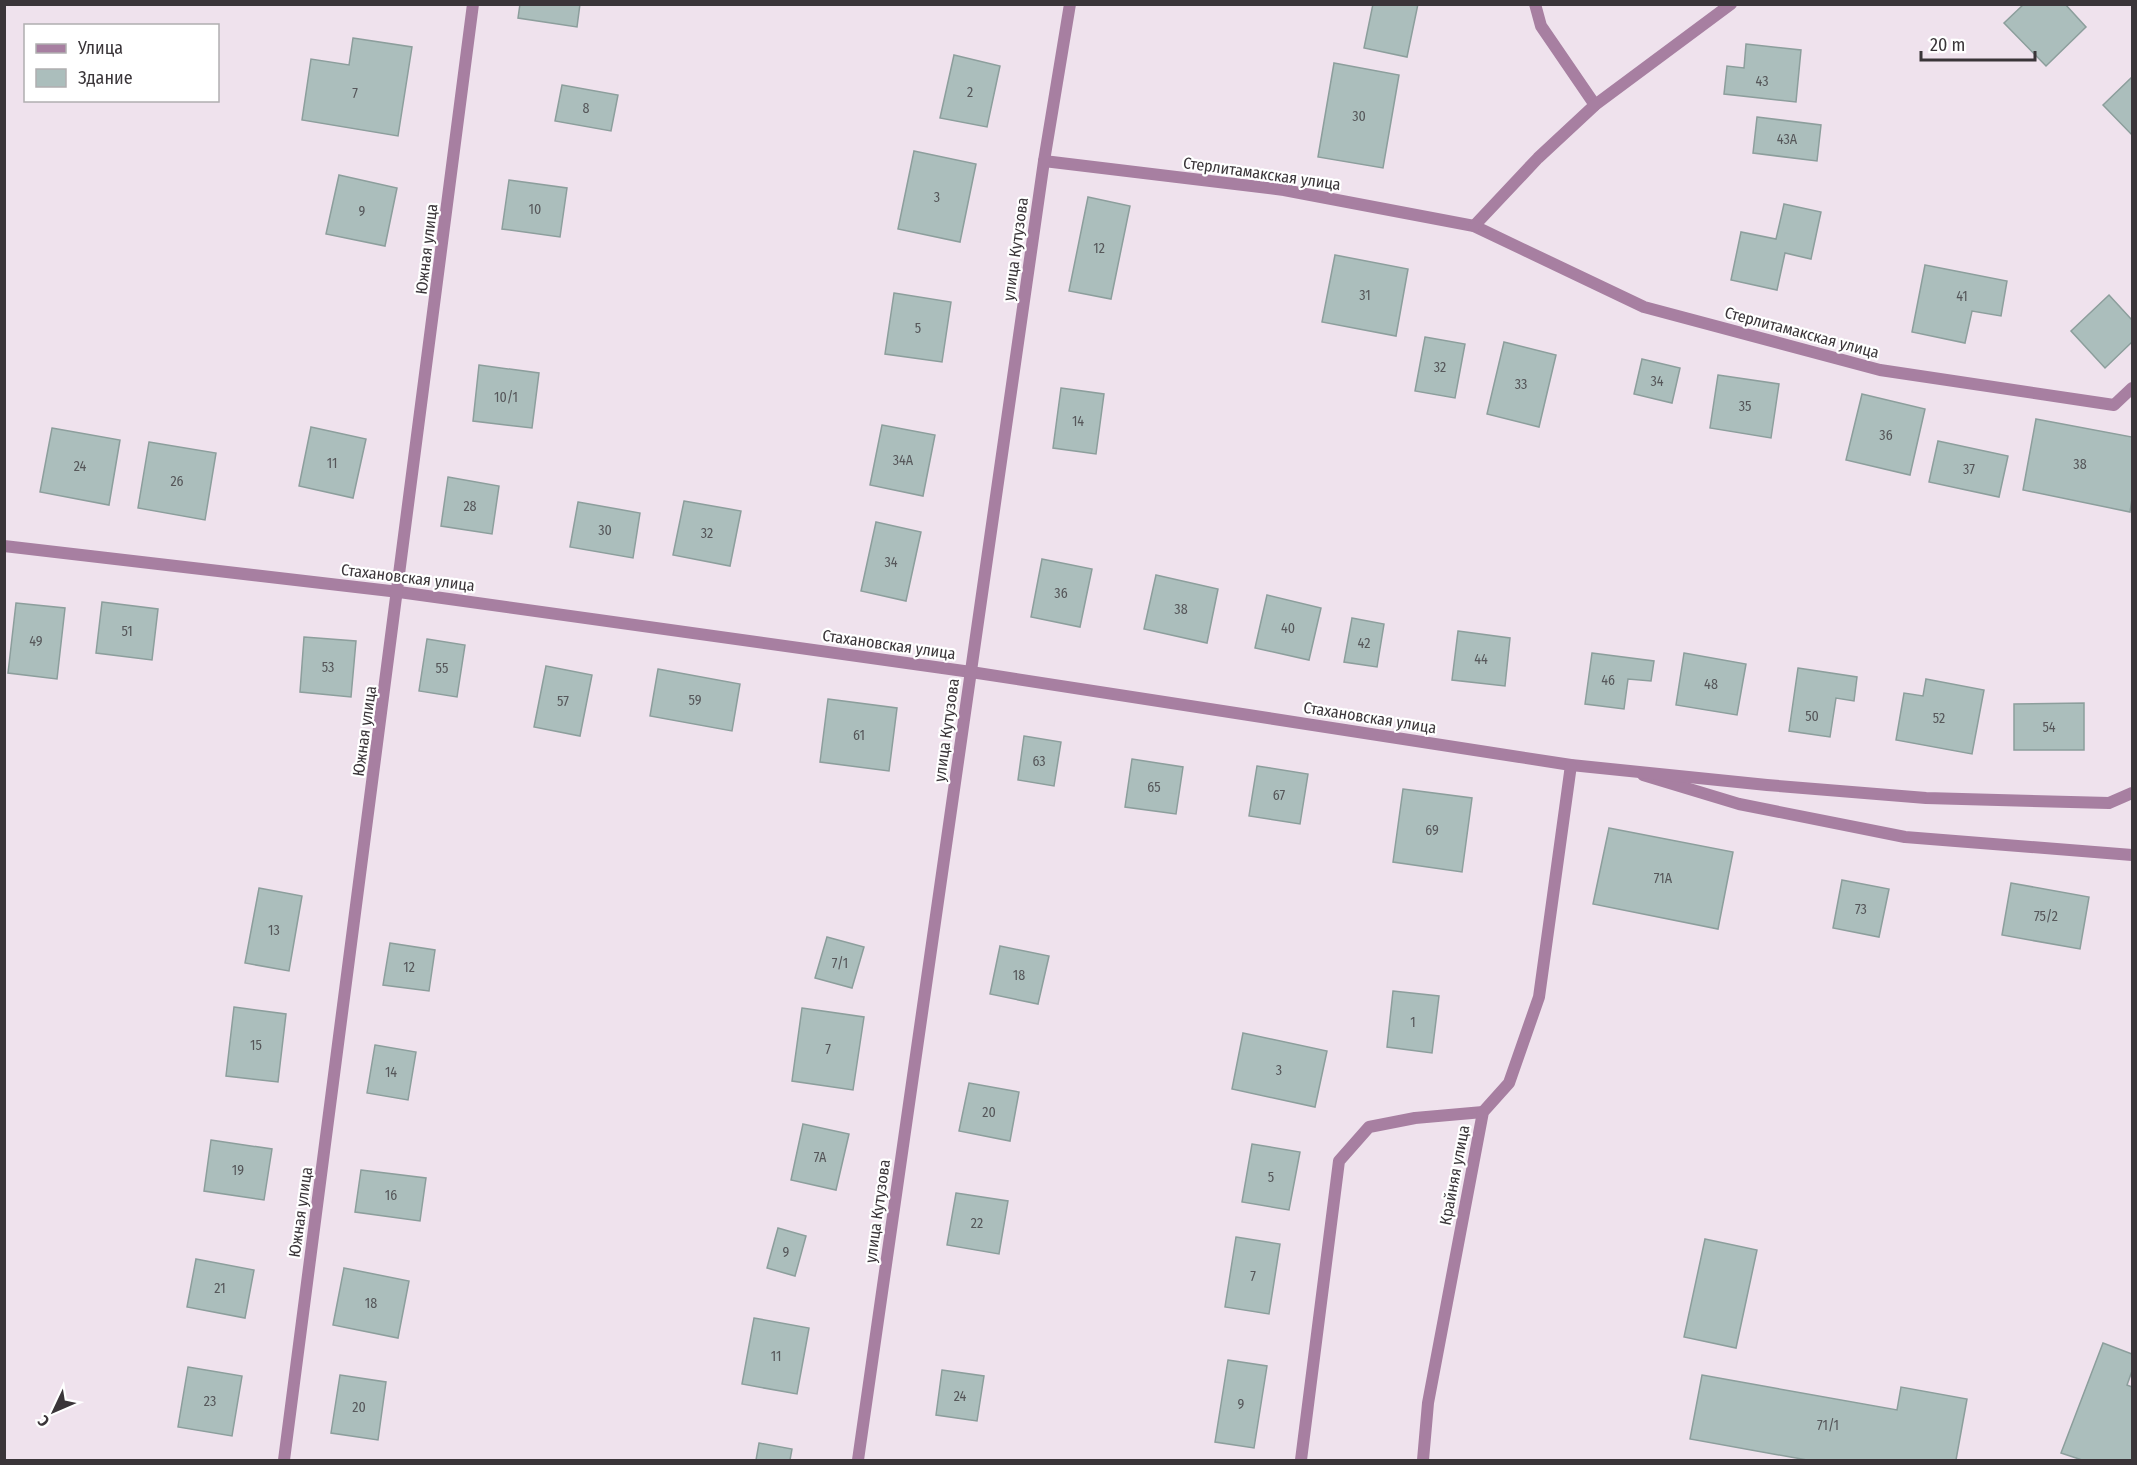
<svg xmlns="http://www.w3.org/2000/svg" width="2137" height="1465" viewBox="0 0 2137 1465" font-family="'Fira Sans Condensed',sans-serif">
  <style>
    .building { fill: #abbebc; stroke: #8c9e9c; stroke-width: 1.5 }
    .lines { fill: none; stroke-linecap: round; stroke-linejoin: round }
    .service { stroke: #a77fa1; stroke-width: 12 }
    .minor { stroke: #a77fa1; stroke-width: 12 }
    .labels { text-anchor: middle; stroke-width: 4.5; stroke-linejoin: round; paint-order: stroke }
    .number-label { font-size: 14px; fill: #56575a }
    .street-label { font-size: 16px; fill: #3a3539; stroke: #fff }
  </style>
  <rect width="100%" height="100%" fill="#efe2ed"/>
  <g class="building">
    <polygon points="520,4 580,4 577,27 518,18"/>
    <polygon points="1373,4 1418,4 1407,57 1364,48"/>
    <polygon points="2024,4 2065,4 2086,27 2046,66 2004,23"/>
    <polygon points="353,38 412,47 398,136 302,120 311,59 349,65"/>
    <polygon points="1746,44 1801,50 1796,102 1724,94 1727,66 1744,68"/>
    <polygon points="954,55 1000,66 987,127 940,118"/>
    <polygon points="1334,63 1399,75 1383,168 1318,157"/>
    <polygon points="2132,77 2132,135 2103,105"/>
    <polygon points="562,85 618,95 611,131 555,121"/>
    <polygon points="1757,117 1821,125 1817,161 1753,153"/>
    <polygon points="914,151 976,164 960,242 898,229"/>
    <polygon points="339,175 397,188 385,246 326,234"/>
    <polygon points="509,180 567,188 560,237 502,229"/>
    <polygon points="1088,197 1130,206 1111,299 1069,291"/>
    <polygon points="1784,204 1821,212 1811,259 1785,253 1777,290 1731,280 1741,232 1776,239"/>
    <polygon points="1335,255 1408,269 1396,336 1322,322"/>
    <polygon points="1925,265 2007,281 2001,316 1972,311 1965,343 1912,332"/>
    <polygon points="894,293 951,302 942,362 885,354"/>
    <polygon points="2109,295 2132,320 2132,342 2105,368 2071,331"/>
    <polygon points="1425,337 1465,344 1455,398 1415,391"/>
    <polygon points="1504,342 1556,355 1539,427 1487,414"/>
    <polygon points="1642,359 1680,368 1672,403 1634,394"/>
    <polygon points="479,365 539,373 532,428 473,421"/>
    <polygon points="1718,375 1779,384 1771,438 1710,428"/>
    <polygon points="1061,388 1104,394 1096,454 1053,448"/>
    <polygon points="1862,394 1925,409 1910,475 1846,460"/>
    <polygon points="2036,419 2132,437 2132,499 2130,512 2023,490"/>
    <polygon points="882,425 935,435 923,496 870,485"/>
    <polygon points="311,427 366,439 353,498 299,486"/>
    <polygon points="52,428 120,440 109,505 40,492"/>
    <polygon points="1938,441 2008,456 1999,497 1929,482"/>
    <polygon points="149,442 216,453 205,520 138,508"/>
    <polygon points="448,477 499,486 492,534 441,526"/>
    <polygon points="684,501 741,511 730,566 673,555"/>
    <polygon points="578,502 640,513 633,558 570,547"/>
    <polygon points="876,522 921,532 906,601 861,591"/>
    <polygon points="1042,559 1092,569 1080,627 1031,617"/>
    <polygon points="1156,575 1218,589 1207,643 1144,629"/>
    <polygon points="1267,595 1321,608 1309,660 1255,648"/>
    <polygon points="102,602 158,609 152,660 96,653"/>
    <polygon points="16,603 65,608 57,679 8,673"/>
    <polygon points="1352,618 1384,624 1377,667 1344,662"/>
    <polygon points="1458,631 1510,638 1505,686 1452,680"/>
    <polygon points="304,637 356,641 351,697 300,692"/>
    <polygon points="427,639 465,645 457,697 419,691"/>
    <polygon points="1592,653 1654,661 1651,681 1628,679 1624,709 1585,704"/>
    <polygon points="1684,653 1746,664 1737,715 1676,705"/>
    <polygon points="546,666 592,675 580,736 534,727"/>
    <polygon points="1798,668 1857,677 1854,701 1836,698 1830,737 1789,731"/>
    <polygon points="658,669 740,684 732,731 650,716"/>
    <polygon points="1926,679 1984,690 1972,754 1896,740 1904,693 1923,696"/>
    <polygon points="828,699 897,708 889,771 820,762"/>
    <polygon points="2084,703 2084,750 2014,750 2014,704"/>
    <polygon points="1024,736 1061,742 1054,786 1018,780"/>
    <polygon points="1132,759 1183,767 1176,814 1125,807"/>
    <polygon points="1257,766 1308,774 1300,824 1249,816"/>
    <polygon points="1403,789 1472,798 1462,872 1393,862"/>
    <polygon points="1609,828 1733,852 1718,929 1593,904"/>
    <polygon points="1842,880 1889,889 1879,937 1833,928"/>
    <polygon points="2011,883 2089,897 2080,949 2002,935"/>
    <polygon points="259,888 302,896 289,971 245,963"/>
    <polygon points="827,937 864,947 852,988 815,978"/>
    <polygon points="390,943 435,950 429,991 383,985"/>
    <polygon points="1000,946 1049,956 1038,1004 990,994"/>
    <polygon points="1393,991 1439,996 1432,1053 1387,1047"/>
    <polygon points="234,1007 286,1014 278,1082 226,1076"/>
    <polygon points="802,1008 864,1017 853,1090 792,1081"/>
    <polygon points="1243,1033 1327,1051 1315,1107 1232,1089"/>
    <polygon points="375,1045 416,1052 408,1100 367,1093"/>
    <polygon points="969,1083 1019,1092 1010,1141 959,1131"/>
    <polygon points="803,1124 849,1134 836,1190 791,1180"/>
    <polygon points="211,1140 272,1149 264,1200 204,1191"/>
    <polygon points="1252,1144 1300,1152 1289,1210 1242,1202"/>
    <polygon points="361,1170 426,1178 420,1221 355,1212"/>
    <polygon points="956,1193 1008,1201 999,1254 947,1245"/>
    <polygon points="778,1228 806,1236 795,1276 767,1268"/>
    <polygon points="1236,1237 1280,1244 1269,1314 1225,1307"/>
    <polygon points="1705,1239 1757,1250 1736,1348 1684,1337"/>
    <polygon points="196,1259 254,1270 245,1318 187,1307"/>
    <polygon points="344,1268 409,1281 398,1338 333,1325"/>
    <polygon points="754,1318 809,1328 797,1394 742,1384"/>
    <polygon points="2103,1343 2132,1354 2132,1371 2127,1385 2132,1387 2132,1460 2082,1460 2061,1453"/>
    <polygon points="1228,1360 1267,1366 1254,1448 1215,1442"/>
    <polygon points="188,1367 242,1376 232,1436 178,1427"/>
    <polygon points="942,1370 984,1376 977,1421 936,1415"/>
    <polygon points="340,1375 386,1382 378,1440 331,1433"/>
    <polygon points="1702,1375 1897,1410 1901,1387 1967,1399 1956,1460 1807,1460 1690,1439"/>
    <polygon points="759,1443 792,1449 790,1460 756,1460"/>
  </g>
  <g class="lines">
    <g class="service">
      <polyline points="1643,775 1739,804 1905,837 2132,855"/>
      <polyline points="1301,1460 1339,1161 1369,1127 1415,1118 1483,1112"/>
    </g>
    <g class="minor">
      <polyline points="1535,4 1541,26 1595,105"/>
      <polyline points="1044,161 1284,190 1474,226 1644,307 1880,370 2114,405 2132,388"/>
      <polyline points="1474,226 1538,158 1595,105 1731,4"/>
      <polyline points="4,546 399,592 971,672 1571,765 1767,785 1926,798 2109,803 2132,793"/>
      <polyline points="284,1460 473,4"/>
      <polyline points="858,1460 1044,161 1070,4"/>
      <polyline points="1423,1460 1428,1403 1483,1112 1509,1083 1539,997 1571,765"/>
    </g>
  </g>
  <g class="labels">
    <g class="number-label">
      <text x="1762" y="86">43</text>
      <text x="970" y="97">2</text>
      <text x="355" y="98">7</text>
      <text x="586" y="113">8</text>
      <text x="1359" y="121">30</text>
      <text x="1787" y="144">43А</text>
      <text x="937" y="202">3</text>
      <text x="535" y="214">10</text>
      <text x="362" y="216">9</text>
      <text x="1099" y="253">12</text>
      <text x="1365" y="300">31</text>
      <text x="1962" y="301">41</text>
      <text x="918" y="333">5</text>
      <text x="1440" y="372">32</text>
      <text x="1657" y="386">34</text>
      <text x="1521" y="389">33</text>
      <text x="506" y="402">10/1</text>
      <text x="1745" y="411">35</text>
      <text x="1078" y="426">14</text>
      <text x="1886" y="440">36</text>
      <text x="903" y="465">34А</text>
      <text x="332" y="468">11</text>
      <text x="2080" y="469">38</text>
      <text x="80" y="471">24</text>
      <text x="1969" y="474">37</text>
      <text x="177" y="486">26</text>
      <text x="470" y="511">28</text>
      <text x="605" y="535">30</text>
      <text x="707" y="538">32</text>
      <text x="891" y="567">34</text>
      <text x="1061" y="598">36</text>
      <text x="1181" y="614">38</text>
      <text x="1288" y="633">40</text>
      <text x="127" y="636">51</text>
      <text x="36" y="646">49</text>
      <text x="1364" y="648">42</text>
      <text x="1481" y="664">44</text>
      <text x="328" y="672">53</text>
      <text x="442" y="673">55</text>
      <text x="1608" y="685">46</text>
      <text x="1711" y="689">48</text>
      <text x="695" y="705">59</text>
      <text x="563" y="706">57</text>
      <text x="1812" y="721">50</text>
      <text x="1939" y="723">52</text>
      <text x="2049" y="732">54</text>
      <text x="859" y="740">61</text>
      <text x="1039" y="766">63</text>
      <text x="1154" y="792">65</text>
      <text x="1279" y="800">67</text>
      <text x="1432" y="835">69</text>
      <text x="1663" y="883">71А</text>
      <text x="1861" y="914">73</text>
      <text x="2046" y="921">75/2</text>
      <text x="274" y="935">13</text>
      <text x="840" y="968">7/1</text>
      <text x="409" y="972">12</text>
      <text x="1019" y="980">18</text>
      <text x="1413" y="1027">1</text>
      <text x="256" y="1050">15</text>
      <text x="828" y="1054">7</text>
      <text x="1279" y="1075">3</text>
      <text x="391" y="1077">14</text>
      <text x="989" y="1117">20</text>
      <text x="820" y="1162">7А</text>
      <text x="238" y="1175">19</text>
      <text x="1271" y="1182">5</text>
      <text x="391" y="1200">16</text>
      <text x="977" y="1228">22</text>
      <text x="786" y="1257">9</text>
      <text x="1253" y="1281">7</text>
      <text x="220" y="1293">21</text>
      <text x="371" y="1308">18</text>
      <text x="776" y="1361">11</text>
      <text x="960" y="1401">24</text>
      <text x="210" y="1406">23</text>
      <text x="1241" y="1409">9</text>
      <text x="359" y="1412">20</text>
      <text x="1828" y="1430">71/1</text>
    </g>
    <g class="street-label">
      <text transform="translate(1262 173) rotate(8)" y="6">Стерлитамакская улица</text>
      <text transform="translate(426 249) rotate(-83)" y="6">Южная улица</text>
      <text transform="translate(1015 249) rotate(-82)" y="6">улица Кутузова</text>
      <text transform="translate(1802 332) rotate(15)" y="6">Стерлитамакская улица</text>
      <text transform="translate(408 577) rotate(7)" y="6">Стахановская улица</text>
      <text transform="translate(889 644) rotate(8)" y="6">Стахановская улица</text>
      <text transform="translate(1370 717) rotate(9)" y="6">Стахановская улица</text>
      <text transform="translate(946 730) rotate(-82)" y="6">улица Кутузова</text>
      <text transform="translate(364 731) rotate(-82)" y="6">Южная улица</text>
      <text transform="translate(1454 1175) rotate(-79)" y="6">Крайняя улица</text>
      <text transform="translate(877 1211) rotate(-82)" y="6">улица Кутузова</text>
      <text transform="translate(300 1212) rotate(-82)" y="6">Южная улица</text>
    </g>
  </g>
  <rect width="2137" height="1465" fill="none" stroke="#3a3539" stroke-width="12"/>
  <rect x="24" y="24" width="195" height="78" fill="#ffffff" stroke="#b0aeb0" stroke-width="1.5"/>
  <rect x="36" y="44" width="30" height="9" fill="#a77fa1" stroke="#b0aeb0" stroke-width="1.5"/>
  <text x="78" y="54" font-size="18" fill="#3a3539">Улица</text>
  <rect x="36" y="69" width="30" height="18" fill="#abbebc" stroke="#b0aeb0" stroke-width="1.5"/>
  <text x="78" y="84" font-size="18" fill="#3a3539">Здание</text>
  <g transform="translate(54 1411) rotate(226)" stroke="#ffffff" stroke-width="4.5" paint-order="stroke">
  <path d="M0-4.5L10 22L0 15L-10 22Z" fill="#3a3539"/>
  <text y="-9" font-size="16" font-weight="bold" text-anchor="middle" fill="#3a3539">С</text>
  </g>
  <path d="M1921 51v9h114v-9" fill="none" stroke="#3a3539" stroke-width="3"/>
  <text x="1930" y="51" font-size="18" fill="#3a3539" stroke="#ffffff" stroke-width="4.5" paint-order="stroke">20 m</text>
</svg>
